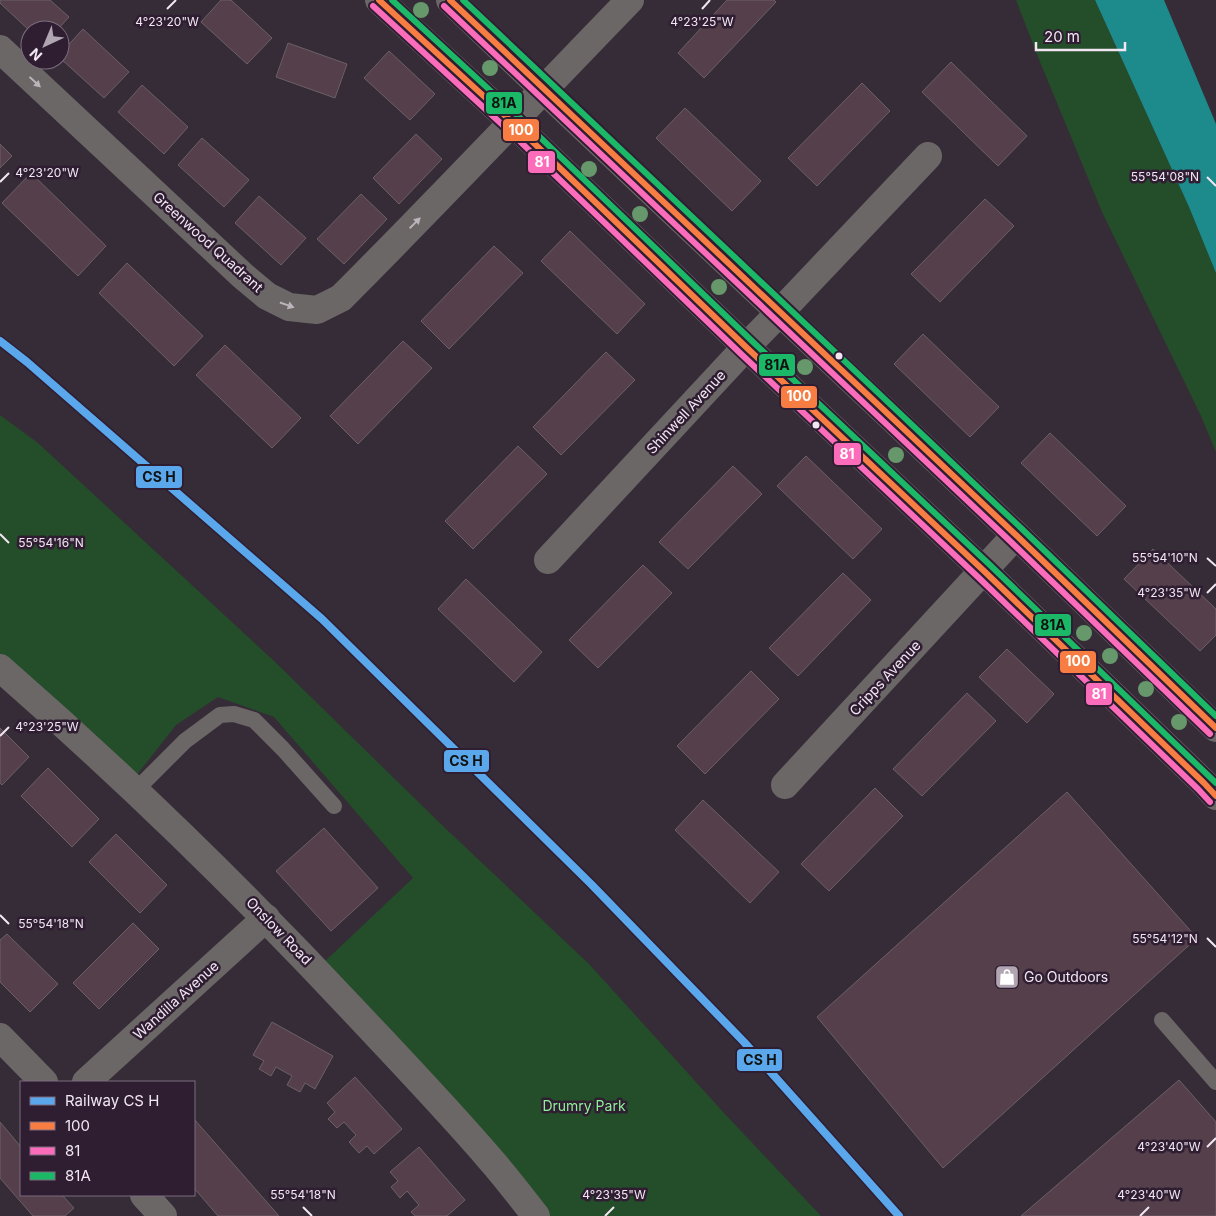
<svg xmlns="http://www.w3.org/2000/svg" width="1216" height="1216" viewBox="0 0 1216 1216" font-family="Inter,sans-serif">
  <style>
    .green { fill: #244d29 }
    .water { fill: #1d8a8c }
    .building { fill: #543f4b; stroke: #6c6067 }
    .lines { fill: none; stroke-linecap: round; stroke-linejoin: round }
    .lane { stroke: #6c6767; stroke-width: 16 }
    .street { stroke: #6c6767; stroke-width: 28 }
    .bus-1-casing { stroke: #2f1d32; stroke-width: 10 }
    .bus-2-casing { stroke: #2f1d32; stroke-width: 10 }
    .bus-3-casing { stroke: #2f1d32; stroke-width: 10 }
    .bus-1 { stroke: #f77d43; stroke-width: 6 }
    .bus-2 { stroke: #fb6dba; stroke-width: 6 }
    .bus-3 { stroke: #1ab867; stroke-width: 6 }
    .rail-1-casing { stroke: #2f1d32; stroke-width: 11 }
    .rail-1 { stroke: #5aa8eb; stroke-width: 8 }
    .tree { fill: #66986c }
    .oneway { fill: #bcb3bb }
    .ticks { fill: none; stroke: #f2e6f3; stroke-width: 2 }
    .bus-dot { fill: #f2e6f3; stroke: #2f1d32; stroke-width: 2 }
    .labels { text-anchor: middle; stroke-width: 5; stroke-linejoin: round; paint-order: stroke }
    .street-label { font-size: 14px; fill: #f2e6f3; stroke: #2f1d32 }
    .poi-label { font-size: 14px; fill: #f2e6f3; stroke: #2f1d32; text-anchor: start }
    .park-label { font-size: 14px; fill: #8ef097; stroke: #2f1d32 }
    .ticks-label { font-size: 12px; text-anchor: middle; fill: #f2e6f3; stroke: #2f1d32; stroke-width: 5; stroke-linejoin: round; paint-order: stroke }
    .line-badge { stroke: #2f1d32; stroke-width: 2 }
    .badge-label { font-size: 14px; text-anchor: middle; font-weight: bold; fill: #fff }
    .pale-badge-label { font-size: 14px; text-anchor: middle; font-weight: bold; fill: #111 }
  </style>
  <rect width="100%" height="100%" fill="#362c37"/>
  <g class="green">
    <polygon points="1016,0 1095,0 1189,207 1216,273 1216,452 1201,416 1102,212 1038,57"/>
    <polygon points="0,415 38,443 272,659 444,827 589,964 724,1113 821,1216 549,1216 322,964 413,878 274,717 218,697 176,725 129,785 0,663"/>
  </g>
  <polygon class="water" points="1095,0 1164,0 1216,124 1216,273 1189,207"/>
  <g class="building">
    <polygon points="0,0 50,0 69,17 57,30 30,30 30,31 0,3"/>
    <polygon points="221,0 231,0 272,38 247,64 201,22"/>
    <polygon points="727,0 774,0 776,2 704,78 678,53"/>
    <polygon points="83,29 129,72 104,98 60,58 60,54"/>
    <polygon points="288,43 347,64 335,98 276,77"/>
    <polygon points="389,51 435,94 410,120 364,78"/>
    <polygon points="951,62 1027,136 998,166 922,92"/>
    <polygon points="862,83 890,111 817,186 788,158"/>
    <polygon points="142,85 188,127 164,154 118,112"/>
    <polygon points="685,108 761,181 732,211 656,138"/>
    <polygon points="416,134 442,159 399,204 373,178"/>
    <polygon points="202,138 249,180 224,207 178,165"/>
    <polygon points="0,144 12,156 0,168"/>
    <polygon points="31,173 106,246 78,276 2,203"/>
    <polygon points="361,194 387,219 344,264 317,239"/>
    <polygon points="259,196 306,238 281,265 235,223"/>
    <polygon points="985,199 1014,226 940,302 911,274"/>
    <polygon points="570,231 645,304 617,334 541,261"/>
    <polygon points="494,246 523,273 449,349 421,321"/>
    <polygon points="127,263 203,336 174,366 99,293"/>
    <polygon points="923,334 999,407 970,437 894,364"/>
    <polygon points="403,341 432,368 358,444 330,416"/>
    <polygon points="225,345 301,418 272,448 196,375"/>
    <polygon points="606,352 635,380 561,455 533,427"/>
    <polygon points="1050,433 1126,506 1097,536 1021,463"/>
    <polygon points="518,446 547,474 473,549 445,521"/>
    <polygon points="806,456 882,529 853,559 777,486"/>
    <polygon points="733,466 762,494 688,569 659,542"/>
    <polygon points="1153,549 1216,609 1216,635 1200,651 1124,579"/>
    <polygon points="643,565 672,593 598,668 569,640"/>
    <polygon points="843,573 871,600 798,676 769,648"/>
    <polygon points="466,579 542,652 514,682 438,609"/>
    <polygon points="1007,649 1054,694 1027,723 979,677"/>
    <polygon points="751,671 779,699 705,774 677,746"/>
    <polygon points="967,693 996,721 922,796 893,769"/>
    <polygon points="0,728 29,757 2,785 0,783"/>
    <polygon points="48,768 99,819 72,847 21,796"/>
    <polygon points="875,788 903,816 829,891 801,864"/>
    <polygon points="1067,792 1197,938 943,1168 817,1017"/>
    <polygon points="703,800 779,872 750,903 675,830"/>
    <polygon points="324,828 378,888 331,931 276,871"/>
    <polygon points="116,834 167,885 140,913 89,862"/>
    <polygon points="133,923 159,949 99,1009 73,983"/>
    <polygon points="7,934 58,984 30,1012 0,982 0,940"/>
    <polygon points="272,1022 333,1056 315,1089 305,1083 300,1092 287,1085 292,1076 276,1067 271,1076 259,1069 264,1061 253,1055"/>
    <polygon points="355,1077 402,1129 374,1154 367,1146 359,1153 349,1142 356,1135 344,1122 337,1128 328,1119 335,1112 327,1103"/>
    <polygon points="1179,1080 1216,1122 1216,1216 1021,1216"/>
    <polygon points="194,1119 279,1216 218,1216 194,1188"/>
    <polygon points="0,1122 21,1147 21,1195 62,1195 74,1208 65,1216 33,1216 0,1178"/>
    <polygon points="419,1147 465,1200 447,1216 415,1216 411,1212 419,1205 407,1191 400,1198 391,1187 398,1181 390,1172"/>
  </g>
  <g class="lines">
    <g class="lane">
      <polyline points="135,791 185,741 220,715 234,714 254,720 283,749 334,806"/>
      <polyline points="1162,1020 1216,1082"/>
    </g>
    <g class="street">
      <polyline points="379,0 513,123 746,347 984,571 1204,783 1216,796"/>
      <polyline points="450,0 563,108 1016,535 1216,728"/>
      <path d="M 0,49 L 243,276 L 267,296 L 289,307 L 317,310 L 341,298 C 439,200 534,99 630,0"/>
      <polyline points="548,560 746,347 780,312 928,156"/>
      <path d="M 0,668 C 125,777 244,893 357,1014 C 402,1062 447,1109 490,1159 C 506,1177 521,1197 536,1216"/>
      <polyline points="785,785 1016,535"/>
      <polyline points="0,1037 44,1082"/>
      <polyline points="86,1082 266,918"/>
      <polyline points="144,1195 163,1216"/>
    </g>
    <defs>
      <g id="bus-1">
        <polyline points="379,0 513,123 746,347 984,571 1204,783 1216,796"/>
        <polyline points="450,0 1016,535 1216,728"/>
      </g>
      <g id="bus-2">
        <polyline points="373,6 507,129 740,353 978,577 1198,789 1210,802"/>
        <polyline points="444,6 1010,541 1210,734"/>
      </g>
      <g id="bus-3">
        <polyline points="392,0 519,117 752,341 990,565 1216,783"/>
        <polyline points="463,0 1022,529 1216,716"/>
      </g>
    </defs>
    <use href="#bus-1" class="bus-1-casing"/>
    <use href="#bus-2" class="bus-2-casing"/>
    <use href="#bus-3" class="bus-3-casing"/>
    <use href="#bus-1" class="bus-1"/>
    <use href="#bus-2" class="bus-2"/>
    <use href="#bus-3" class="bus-3"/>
    <defs>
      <polyline id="rail-1" points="0,341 27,362 322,619 591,884 744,1042 899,1216"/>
    </defs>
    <use href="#rail-1" class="rail-1-casing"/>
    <use href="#rail-1" class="rail-1"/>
  </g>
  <g class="tree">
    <circle cx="421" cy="10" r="8"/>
    <circle cx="490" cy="68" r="8"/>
    <circle cx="589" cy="169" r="8"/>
    <circle cx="640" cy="214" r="8"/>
    <circle cx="719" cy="287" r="8"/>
    <circle cx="805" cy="367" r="8"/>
    <circle cx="896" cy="455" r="8"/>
    <circle cx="1084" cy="633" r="8"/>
    <circle cx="1110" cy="656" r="8"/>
    <circle cx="1146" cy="689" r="8"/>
    <circle cx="1179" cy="722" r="8"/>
  </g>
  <defs><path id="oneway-solid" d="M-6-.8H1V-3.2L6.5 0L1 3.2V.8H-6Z" transform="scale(1.25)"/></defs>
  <g class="oneway">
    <use href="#oneway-solid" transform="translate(35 82) rotate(43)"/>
    <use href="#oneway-solid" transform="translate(415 223) rotate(-45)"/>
    <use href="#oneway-solid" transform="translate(287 305) rotate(19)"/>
  </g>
  <path class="ticks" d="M 167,9 L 176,0M 702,9 L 710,0M 1207,177 L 1216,186M 0,182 L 9,173M 0,534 L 9,543M 1207,558 L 1216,566M 1207,593 L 1216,584M 0,736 L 9,727M 0,915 L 9,924M 1207,938 L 1216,947M 1207,1147 L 1216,1138M 303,1207 L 312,1216M 605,1216 L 614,1207M 1140,1216 L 1149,1207"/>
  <defs>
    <symbol id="shop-square" viewBox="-11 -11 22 22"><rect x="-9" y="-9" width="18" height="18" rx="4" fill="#b0a5b1" stroke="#2f1d32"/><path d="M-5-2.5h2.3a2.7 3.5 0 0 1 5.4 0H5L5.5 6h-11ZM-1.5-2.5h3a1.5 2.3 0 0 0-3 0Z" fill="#fff"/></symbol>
  </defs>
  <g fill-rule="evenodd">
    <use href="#shop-square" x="993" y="963" width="28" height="28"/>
  </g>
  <g class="bus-dot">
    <circle cx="839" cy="356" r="4.5"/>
    <circle cx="816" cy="425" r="4.5"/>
  </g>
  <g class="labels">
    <g class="street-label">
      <text transform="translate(208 242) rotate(42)" y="5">Greenwood Quadrant</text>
      <text transform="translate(686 412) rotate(-47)" y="5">Shinwell Avenue</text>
      <text transform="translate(885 678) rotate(-47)" y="5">Cripps Avenue</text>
      <text transform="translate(279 931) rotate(46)" y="5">Onslow Road</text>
      <text transform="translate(176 1000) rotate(-42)" y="5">Wandilla Avenue</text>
    </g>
    <g class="poi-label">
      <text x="1024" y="982">Go Outdoors</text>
    </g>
    <g class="park-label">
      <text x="584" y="1111">Drumry Park</text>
    </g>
  </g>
  <g class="ticks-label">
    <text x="702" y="26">4°23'25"W</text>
    <text x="167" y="26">4°23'20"W</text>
    <text x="47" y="177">4°23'20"W</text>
    <text x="1165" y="181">55°54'08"N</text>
    <text x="51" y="547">55°54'16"N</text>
    <text x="1165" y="562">55°54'10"N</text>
    <text x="1169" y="597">4°23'35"W</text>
    <text x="47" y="731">4°23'25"W</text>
    <text x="51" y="928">55°54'18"N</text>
    <text x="1165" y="943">55°54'12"N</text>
    <text x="1169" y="1151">4°23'40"W</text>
    <text x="614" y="1199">4°23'35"W</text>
    <text x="1149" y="1199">4°23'40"W</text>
    <text x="303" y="1199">55°54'18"N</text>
  </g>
  <g class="line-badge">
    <rect x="485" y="91" width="38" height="24" rx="5" fill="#1ab867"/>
    <rect x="502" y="118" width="38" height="24" rx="5" fill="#f77d43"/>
    <rect x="527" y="150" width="29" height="24" rx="5" fill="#fb6dba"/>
    <rect x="758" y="353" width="38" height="24" rx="5" fill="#1ab867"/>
    <rect x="780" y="385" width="38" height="24" rx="5" fill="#f77d43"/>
    <rect x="833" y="442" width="29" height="24" rx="5" fill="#fb6dba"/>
    <rect x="135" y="465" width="48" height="24" rx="5" fill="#5aa8eb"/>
    <rect x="1034" y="613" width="38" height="24" rx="5" fill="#1ab867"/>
    <rect x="1059" y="650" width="38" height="24" rx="5" fill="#f77d43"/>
    <rect x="1085" y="682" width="28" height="24" rx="5" fill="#fb6dba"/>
    <rect x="443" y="749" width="47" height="24" rx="5" fill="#5aa8eb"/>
    <rect x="736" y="1048" width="47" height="24" rx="5" fill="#5aa8eb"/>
  </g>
  <g class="badge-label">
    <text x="521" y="135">100</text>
    <text x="542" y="167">81</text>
    <text x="799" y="401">100</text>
    <text x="847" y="459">81</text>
    <text x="1078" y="666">100</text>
    <text x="1099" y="699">81</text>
  </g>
  <g class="pale-badge-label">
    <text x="504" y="108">81A</text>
    <text x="777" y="370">81A</text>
    <text x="159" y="482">CS H</text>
    <text x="1053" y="630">81A</text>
    <text x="466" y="766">CS H</text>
    <text x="760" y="1065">CS H</text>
  </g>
  <rect x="20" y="1081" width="175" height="115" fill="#2f1d32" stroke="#7d6d7f"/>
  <rect x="30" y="1097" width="25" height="8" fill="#5aa8eb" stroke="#7d6d7f"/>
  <text x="65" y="1106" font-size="15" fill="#f2e6f3">Railway CS H</text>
  <rect x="30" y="1122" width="25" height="8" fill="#f77d43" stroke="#7d6d7f"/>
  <text x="65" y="1131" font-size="15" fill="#f2e6f3">100</text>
  <rect x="30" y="1147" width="25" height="8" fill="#fb6dba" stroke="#7d6d7f"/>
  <text x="65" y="1156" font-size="15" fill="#f2e6f3">81</text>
  <rect x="30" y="1172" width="25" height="8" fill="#1ab867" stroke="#7d6d7f"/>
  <text x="65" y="1181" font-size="15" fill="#f2e6f3">81A</text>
  <g transform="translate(45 45) rotate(224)"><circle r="24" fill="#2f1d32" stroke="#7d6d7f"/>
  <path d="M0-4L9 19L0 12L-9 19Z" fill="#b0a5b1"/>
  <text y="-8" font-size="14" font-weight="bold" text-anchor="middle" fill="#f2e6f3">N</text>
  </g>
  <path d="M1036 42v8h89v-8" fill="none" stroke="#f2e6f3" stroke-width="2.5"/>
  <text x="1044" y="42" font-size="15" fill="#f2e6f3" stroke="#2f1d32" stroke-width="4" paint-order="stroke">20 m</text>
</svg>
